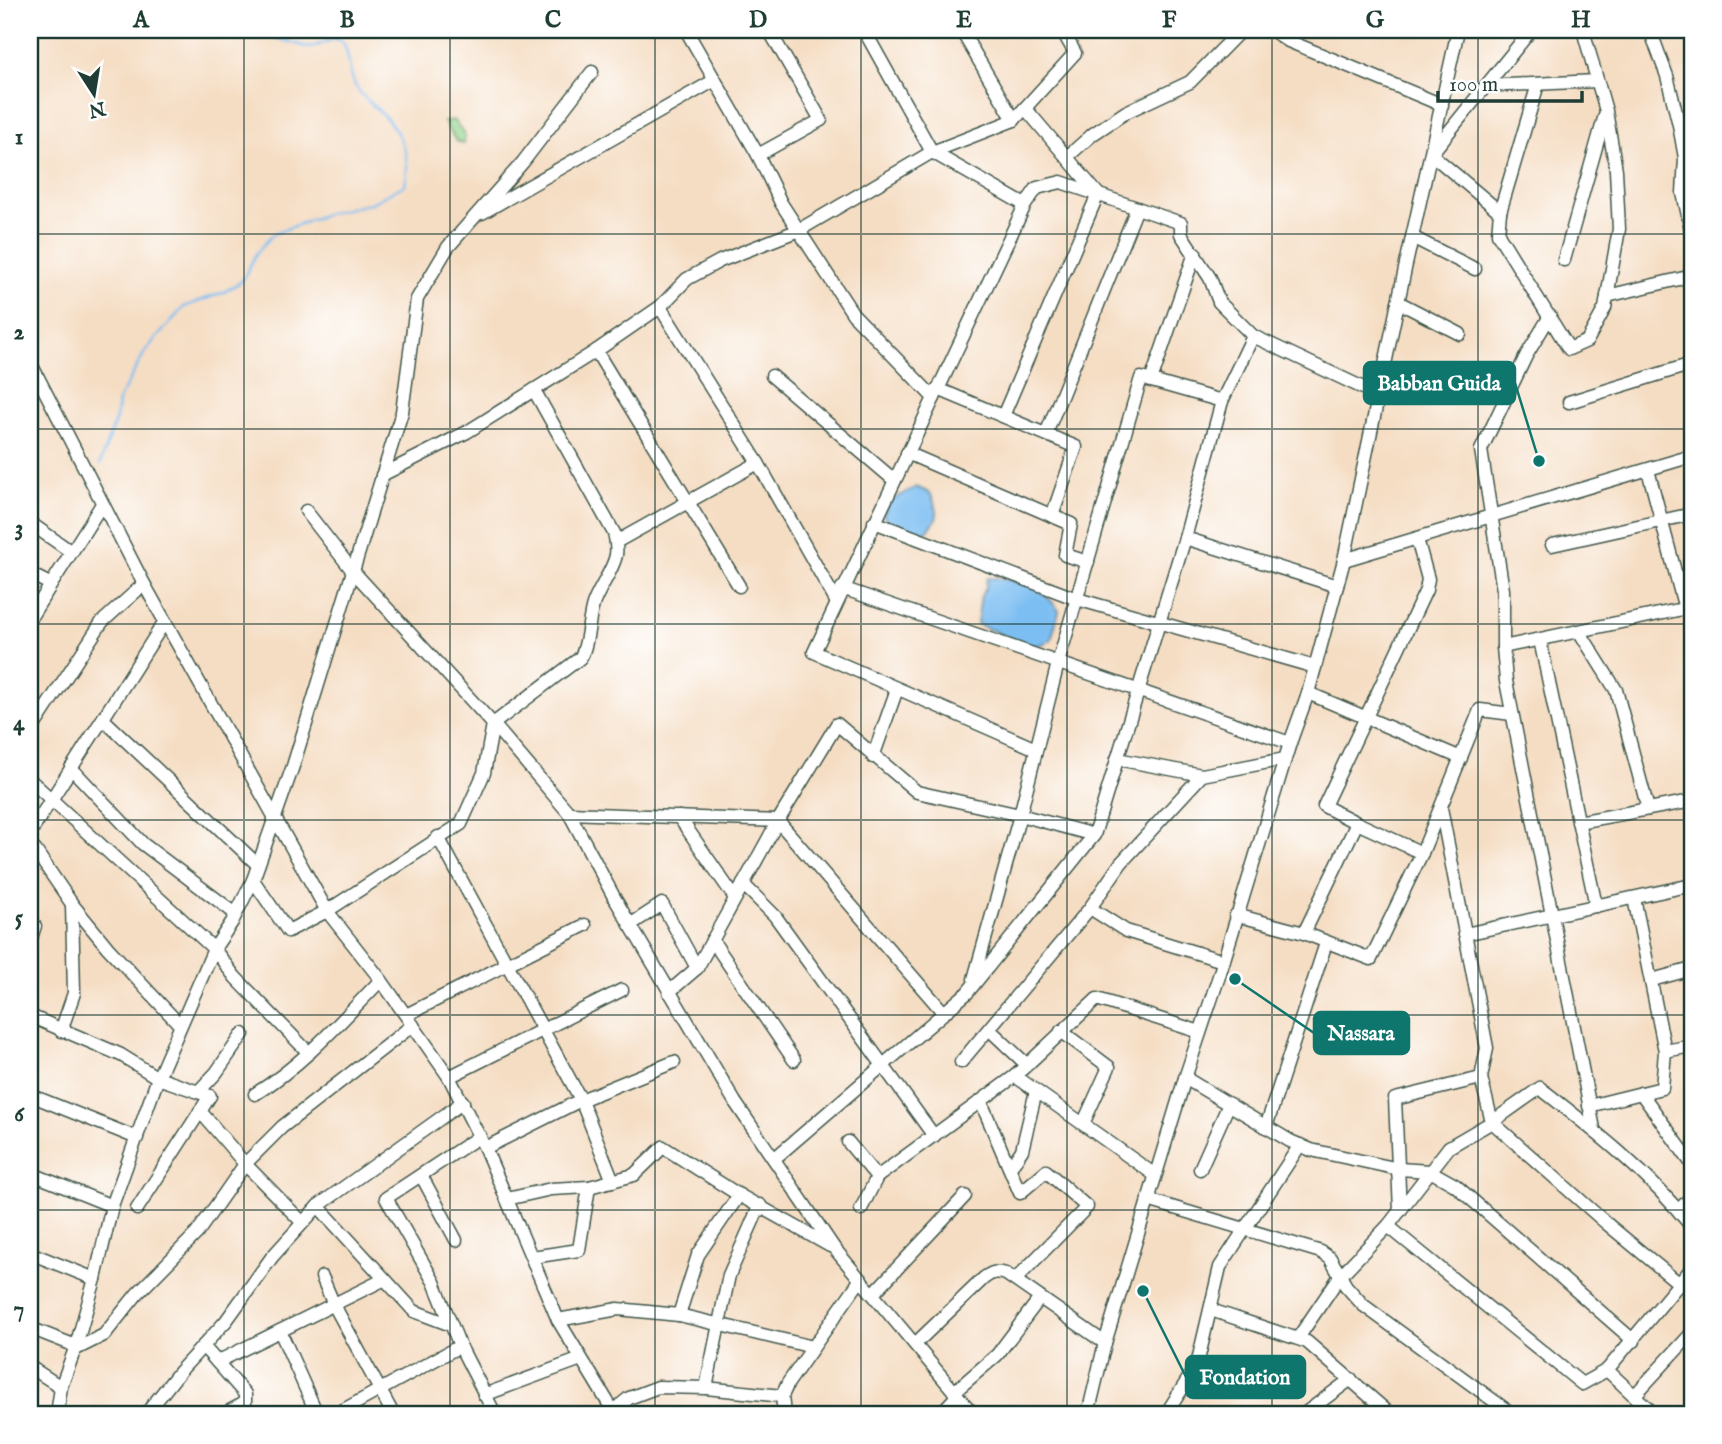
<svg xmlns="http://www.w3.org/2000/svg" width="1722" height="1444" viewBox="0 0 1722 1444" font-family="'IM FELL English',serif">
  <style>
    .green { fill: #92d58d; stroke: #588960; stroke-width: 2 }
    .water { fill: #7cbef2; stroke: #4e7e93; stroke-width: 2 }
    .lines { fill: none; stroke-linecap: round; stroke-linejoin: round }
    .stream { stroke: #7cbef2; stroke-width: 2.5 }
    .minor-casing { stroke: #3f5549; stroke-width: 15 }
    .minor { stroke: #fff; stroke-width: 12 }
    .grid { fill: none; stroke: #1f3d34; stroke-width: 2; stroke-opacity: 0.55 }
    .leader { fill: none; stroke: #0f766e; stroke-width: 2.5 }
    .callout-dot { fill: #0f766e; stroke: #fff; stroke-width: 2.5 }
    .callout { fill: #0f766e; stroke: #0f766e; stroke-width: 2.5 }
    .callout-label { font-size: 21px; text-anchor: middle; font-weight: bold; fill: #fff }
    .neatline { fill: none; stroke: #1f3d34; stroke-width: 2.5 }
    .grid-label { font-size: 23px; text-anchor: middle; font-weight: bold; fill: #1f3d34 }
  </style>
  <rect width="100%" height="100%" fill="#fff"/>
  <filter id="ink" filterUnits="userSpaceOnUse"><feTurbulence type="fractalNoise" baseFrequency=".0143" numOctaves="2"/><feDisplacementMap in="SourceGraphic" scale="14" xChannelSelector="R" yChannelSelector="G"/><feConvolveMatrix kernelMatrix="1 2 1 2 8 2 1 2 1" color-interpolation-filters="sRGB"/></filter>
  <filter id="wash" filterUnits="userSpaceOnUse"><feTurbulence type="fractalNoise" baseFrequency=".00686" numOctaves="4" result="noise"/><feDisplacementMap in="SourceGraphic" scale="28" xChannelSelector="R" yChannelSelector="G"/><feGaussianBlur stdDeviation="1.57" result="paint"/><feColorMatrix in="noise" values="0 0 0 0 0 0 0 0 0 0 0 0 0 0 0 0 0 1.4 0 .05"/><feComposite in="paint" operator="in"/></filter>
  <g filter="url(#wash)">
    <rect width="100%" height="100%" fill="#f5ddc3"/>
    <polygon class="green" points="453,120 465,134 464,144 456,141 444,122"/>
    <g class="water">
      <path d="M 916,487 L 930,493 C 940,514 941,519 922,535 L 888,522 L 883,515 L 889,502 Z"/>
      <path d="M 987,578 C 1019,578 1041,584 1059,611 L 1051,640 L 1040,645 L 1025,645 L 977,624 L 981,596 L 986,587 Z"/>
    </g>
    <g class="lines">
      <path class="stream" d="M 100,464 L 116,418 L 118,401 L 146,350 L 184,307 L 224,292 L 242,281 L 256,254 L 273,234 L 326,214 L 371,203 L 405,185 C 412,156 400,130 379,111 C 372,104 361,96 356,87 C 347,72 350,51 342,41 L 334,39 L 310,48 L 250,30"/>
    </g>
  </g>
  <g filter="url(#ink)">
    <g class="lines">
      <defs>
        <g id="minor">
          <polyline points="686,30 758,155 781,203 853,314 934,398"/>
          <polyline points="864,30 932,152 1025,205"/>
          <polyline points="961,30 1014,120"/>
          <polyline points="1272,30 1286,40 1442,105"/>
          <polyline points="1531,30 1431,154 1500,212 1498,234 1569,349 1587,341 1605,308 1619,229 1616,170 1606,111 1583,30"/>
          <polyline points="1650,30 1667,76 1679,125 1685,158 1683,193 1692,234"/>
          <polyline points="1486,86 1597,81"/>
          <polyline points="758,155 821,120 769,30"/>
          <polyline points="1067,157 1093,134 1126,112 1190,82 1241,30"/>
          <polyline points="1500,212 1538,84"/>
          <polyline points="482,213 715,80"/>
          <polyline points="1412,237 1475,269"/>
          <polyline points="1564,260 1605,115"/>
          <polyline points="1607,296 1692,276"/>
          <polyline points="1398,302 1460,334"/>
          <polyline points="660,307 758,463 836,601"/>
          <polyline points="1550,316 1526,356 1481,450 1503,590 1503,647 1506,681 1594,1129"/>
          <polyline points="596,351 739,586"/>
          <polyline points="30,362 144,584 327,911 381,980 449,1077 485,1148 558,1320 615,1414"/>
          <polyline points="772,376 894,480"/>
          <polyline points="1151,381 1195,253"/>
          <polyline points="938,389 1076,447 1052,516"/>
          <polyline points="1569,402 1692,364"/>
          <polyline points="1003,416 1098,194 1025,108"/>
          <polyline points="1046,434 1137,208"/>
          <polyline points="907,453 1071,524 1065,555 1088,562"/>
          <polyline points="1648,470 1685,609"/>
          <polyline points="382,475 467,432 596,351 660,307 687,279 720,261 799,230 932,152 1014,120 1075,53 1062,30"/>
          <polyline points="306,511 352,570 493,724 569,813 615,899 735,1102 834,1248 973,1414"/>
          <polyline points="874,522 1077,599 1315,667"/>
          <polyline points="30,523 70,551"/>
          <polyline points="1185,538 1337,586"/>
          <polyline points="616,542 758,463"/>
          <polyline points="1552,545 1692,514"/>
          <polyline points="1344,560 1692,456"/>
          <polyline points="30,574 50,584"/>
          <polyline points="842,588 1290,743"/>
          <polyline points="30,618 102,504"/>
          <polyline points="1579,631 1616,690 1648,809"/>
          <polyline points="1540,640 1596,906"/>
          <polyline points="1503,647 1692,607"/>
          <polyline points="1308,693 1461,758"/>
          <polyline points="103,719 258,865"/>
          <polyline points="30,732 102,622 144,584"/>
          <polyline points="1036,749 814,652 1025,205 1037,188 1061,182 1181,223 1181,234 1210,278 1219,302 1253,336 1378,395"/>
          <polyline points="873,757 897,689"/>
          <polyline points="1117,759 1202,775 1285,759"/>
          <polyline points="71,768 143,844 236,914"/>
          <polyline points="30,780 214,949 235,977 309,1053"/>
          <polyline points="1441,808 1487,1048 1481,1078"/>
          <polyline points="569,813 778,821 944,1013"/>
          <polyline points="679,817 735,898"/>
          <polyline points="1578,822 1692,801"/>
          <polyline points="1357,823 1324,806 1426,590 1428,579 1417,539"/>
          <polyline points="30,833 165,621"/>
          <polyline points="438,837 581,1100 613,1181"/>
          <polyline points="30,847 35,850 72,904 108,948 180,1025"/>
          <path d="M 253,880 L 288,931 L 327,911 L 461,824 L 484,773 L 493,724 L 580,658 C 588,647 588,621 593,605 C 598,589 613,571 616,555 C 617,548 616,540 614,533 L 534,390"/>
          <polyline points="743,884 775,916 934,1136"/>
          <polyline points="1090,908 1126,931 1223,961"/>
          <polyline points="1236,915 1304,933 1371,959 1422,853 1480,710 1512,714"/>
          <polyline points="30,924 35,926 30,941"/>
          <polyline points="630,925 662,904 697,968"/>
          <polyline points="1304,933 1357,823 1422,853"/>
          <polyline points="1465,934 1692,885"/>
          <polyline points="712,940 794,1060"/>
          <polyline points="974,979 1020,815 1058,663 1141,378 1222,401"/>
          <polyline points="1652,980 1692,969"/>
          <polyline points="669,992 697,968 778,821 837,724 917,792 1020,815 1094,835"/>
          <polyline points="406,1015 585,925"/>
          <polyline points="30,1016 121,1055 158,1078 210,1096 137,1209"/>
          <polyline points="990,1030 1026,1064"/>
          <polyline points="61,1031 74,993 72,904"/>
          <polyline points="1061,1031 1109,1067 1083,1124"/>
          <polyline points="1665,1051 1692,1046"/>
          <polyline points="961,1062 1090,908 1121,863 1202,775"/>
          <polyline points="1015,1076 1155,1175"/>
          <polyline points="449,1077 622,990"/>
          <polyline points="1185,1078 1290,1141 1311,1150 1399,1169 1430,1171 1455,1185 1634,1341"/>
          <polyline points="198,1092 216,1073 243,1034"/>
          <polyline points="1641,1093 1692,1164"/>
          <path d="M 255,1094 C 304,1064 341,1021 381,980"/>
          <polyline points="30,1095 137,1138"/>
          <polyline points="981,1102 1020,1193 1046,1171 1087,1207 1015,1280"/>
          <polyline points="1589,1106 1662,1088 1665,1051 1634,898"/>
          <polyline points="200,1111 245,1164 302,1222"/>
          <polyline points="1266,1127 1326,943"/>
          <polyline points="480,1136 386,1198 434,1282 460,1346 495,1414"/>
          <polyline points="848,1142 877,1177"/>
          <polyline points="485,1148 581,1100 674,1062"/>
          <polyline points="775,1158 967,993 1094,835 1185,538 1222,401 1253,336"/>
          <polyline points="1010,1168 1022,1150 1036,1091"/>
          <polyline points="1200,1169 1229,1104"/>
          <polyline points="30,1173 112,1206"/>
          <polyline points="421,1175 456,1240"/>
          <polyline points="507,1199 551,1189 589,1187 634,1175 663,1147 739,1195 830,1246"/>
          <polyline points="1148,1200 1321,1252 1330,1258 1346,1286 1363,1305 1505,1409 1500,1414"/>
          <polyline points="318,1206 414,1311 451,1325"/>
          <polyline points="861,1209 877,1177 1015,1076 1097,999 1200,1032"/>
          <polyline points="1679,1210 1692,1196"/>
          <polyline points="1400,1211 1395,1099 1481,1078 1492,1122 1606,1223 1681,1285"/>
          <polyline points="1388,1226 1582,1384 1607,1370 1692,1268"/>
          <polyline points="30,1253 95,1279"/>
          <polyline points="532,1257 579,1250 589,1187"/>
          <polyline points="322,1277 334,1305 393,1414"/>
          <polyline points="873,1294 965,1196"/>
          <polyline points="1211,1310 1307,1342 1390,1414"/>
          <polyline points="679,1315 698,1255 739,1195"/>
          <polyline points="558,1320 618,1309 679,1315 813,1347"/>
          <polyline points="30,1328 76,1346"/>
          <polyline points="280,1331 317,1414"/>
          <path d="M 1298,1338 L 1340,1276 L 1388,1226 L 1449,1147 L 1492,1122 L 1540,1088 C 1594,1130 1649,1173 1692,1227"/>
          <path d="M 915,1344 L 984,1278 C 992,1272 997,1271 1006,1274 L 1105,1343"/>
          <polyline points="203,1346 245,1394 245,1403 224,1414"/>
          <polyline points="74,1350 104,1335 137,1294 197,1233 245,1164 282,1127 413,1025"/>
          <polyline points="217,1362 383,1280"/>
          <polyline points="30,1367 61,1387"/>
          <polyline points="1607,1370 1654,1414"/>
          <polyline points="706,1388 729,1275 760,1205"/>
          <polyline points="954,1392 997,1355 1040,1298"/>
          <polyline points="484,1395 581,1359"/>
          <polyline points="1634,1396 1692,1333"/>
          <polyline points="613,1411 629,1398 658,1387 706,1388 782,1396"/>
          <polyline points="57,1414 61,1387 76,1346 95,1279 112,1206 158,1078 214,949 232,922 253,880 293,766 402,412 417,299 448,247 523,162 592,72"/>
          <polyline points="146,1414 180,1371 226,1321 272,1257 318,1206 463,1102"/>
          <polyline points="336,1414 460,1346"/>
          <polyline points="784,1414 782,1396 788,1383 861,1279"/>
          <polyline points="940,1414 957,1396"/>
          <polyline points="1088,1414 1105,1343 1185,1078 1219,976 1290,743 1308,693 1344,560 1405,269 1458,30"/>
          <polyline points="1166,1414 1197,1365 1220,1267 1300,1145"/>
          <polyline points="1304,1414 1351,1379"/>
        </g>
      </defs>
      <use href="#minor" class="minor-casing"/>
      <use href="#minor" class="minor"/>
    </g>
  </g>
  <path class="grid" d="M 244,30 L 244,1414M 450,30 L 450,1414M 655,30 L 655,1414M 861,30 L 861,1414M 1067,30 L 1067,1414M 1272,30 L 1272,1414M 1478,30 L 1478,1414M 30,234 L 1692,234M 30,429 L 1692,429M 30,624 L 1692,624M 30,820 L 1692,820M 30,1015 L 1692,1015M 30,1210 L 1692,1210"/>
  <path class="leader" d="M1539 461L1515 383M1235 979L1314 1033M1143 1291L1186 1377"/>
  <g class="callout-dot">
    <circle cx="1539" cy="461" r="7"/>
    <circle cx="1235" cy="979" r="7"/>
    <circle cx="1143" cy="1291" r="7"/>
  </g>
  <g class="callout">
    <rect x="1364" y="362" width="151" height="42" rx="7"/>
    <rect x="1314" y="1012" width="95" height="42" rx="7"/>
    <rect x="1186" y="1356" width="119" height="42" rx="7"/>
  </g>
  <g class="callout-label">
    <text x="1439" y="390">Babban Guida</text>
    <text x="1361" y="1040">Nassara</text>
    <text x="1245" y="1384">Fondation</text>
  </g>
  <rect width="1722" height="1444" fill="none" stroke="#fff" stroke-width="77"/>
  <g transform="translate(94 94) rotate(168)" stroke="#ffffff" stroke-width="5" paint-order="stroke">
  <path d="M0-5L12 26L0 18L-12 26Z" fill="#1f3d34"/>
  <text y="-10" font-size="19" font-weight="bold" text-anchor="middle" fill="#1f3d34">N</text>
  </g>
  <path d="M1438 91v10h144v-10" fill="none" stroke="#1f3d34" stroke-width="3.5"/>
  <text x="1449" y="91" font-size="21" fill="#1f3d34" stroke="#ffffff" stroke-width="5" paint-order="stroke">100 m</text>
  <rect x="38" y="38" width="1646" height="1368" class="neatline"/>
  <g class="grid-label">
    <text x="141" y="27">A</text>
    <text x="347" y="27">B</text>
    <text x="553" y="27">C</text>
    <text x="758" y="27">D</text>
    <text x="964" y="27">E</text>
    <text x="1169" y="27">F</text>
    <text x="1375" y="27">G</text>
    <text x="1581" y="27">H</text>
    <text x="19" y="144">1</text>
    <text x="19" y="339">2</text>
    <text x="19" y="535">3</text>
    <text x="19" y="730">4</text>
    <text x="19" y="925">5</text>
    <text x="19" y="1121">6</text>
    <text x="19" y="1316">7</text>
  </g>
</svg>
